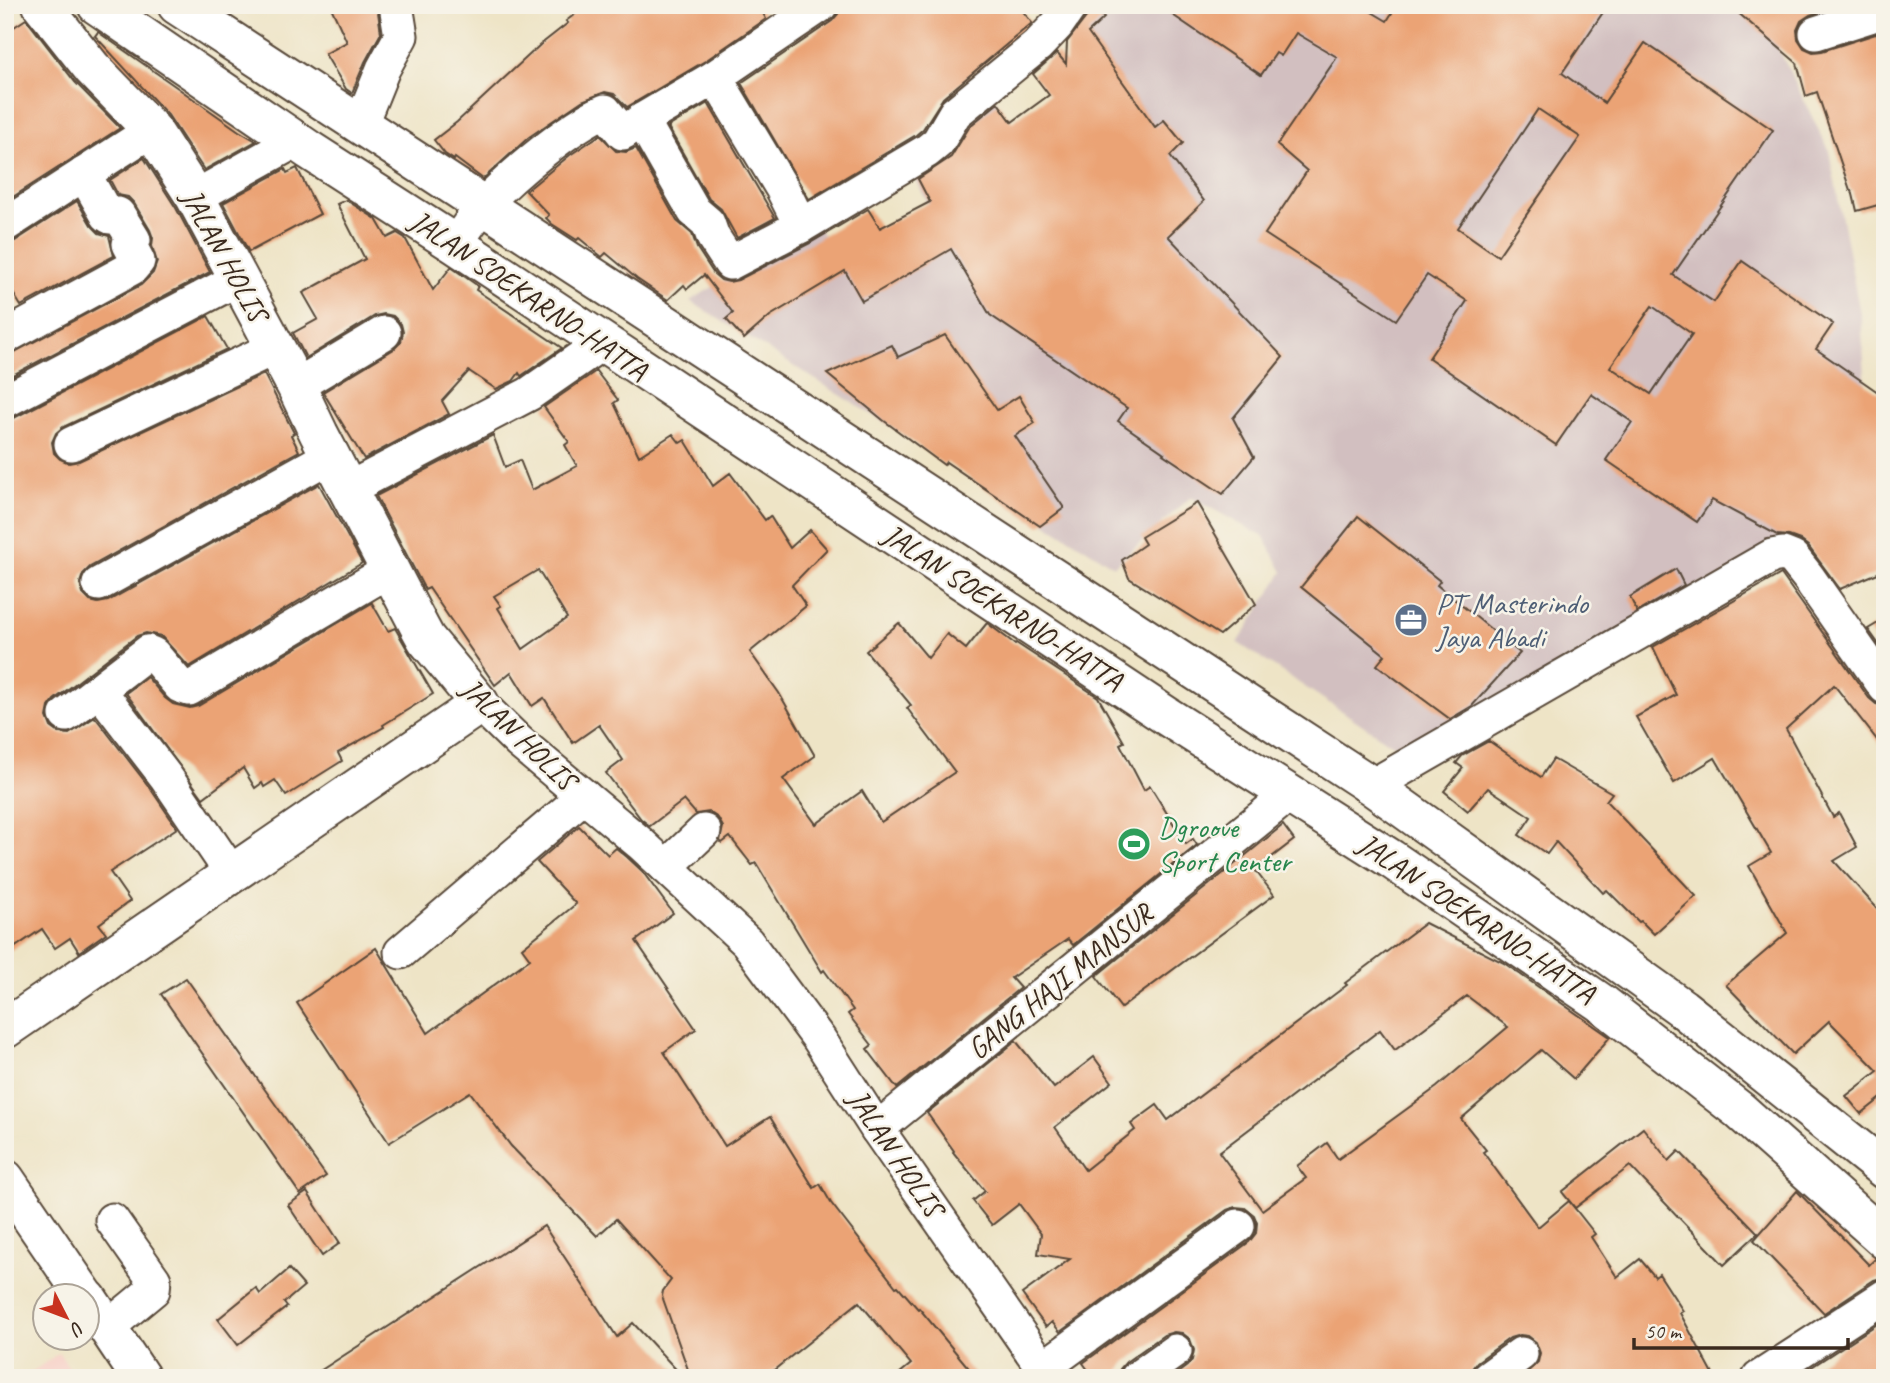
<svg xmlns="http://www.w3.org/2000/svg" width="1890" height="1383" viewBox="0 0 1890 1383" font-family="Caveat,sans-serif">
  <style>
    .built { fill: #f7d1c8 }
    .industrial { fill: #d2bfc0 }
    .building { fill: #eba374; fill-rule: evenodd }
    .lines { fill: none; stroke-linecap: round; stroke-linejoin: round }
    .street-casing { stroke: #564637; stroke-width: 37 }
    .secondary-casing { stroke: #564637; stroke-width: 42 }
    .highway-casing { stroke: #564637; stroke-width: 42 }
    .street { stroke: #fff; stroke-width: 33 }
    .secondary { stroke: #fff; stroke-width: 38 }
    .highway { stroke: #fff; stroke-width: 38 }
    .labels { text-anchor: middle; stroke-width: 5; stroke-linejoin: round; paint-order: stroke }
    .street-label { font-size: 30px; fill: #3b2a1e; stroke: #f7f3e8 }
    .service-label { font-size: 30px; fill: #4e5e75; stroke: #f7f3e8; text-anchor: start }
    .leisure-label { font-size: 30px; fill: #27864d; stroke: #f7f3e8; text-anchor: start }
  </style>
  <rect width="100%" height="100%" fill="#f7f3e8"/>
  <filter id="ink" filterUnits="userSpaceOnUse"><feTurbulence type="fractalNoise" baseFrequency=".0143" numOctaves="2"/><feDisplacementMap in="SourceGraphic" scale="14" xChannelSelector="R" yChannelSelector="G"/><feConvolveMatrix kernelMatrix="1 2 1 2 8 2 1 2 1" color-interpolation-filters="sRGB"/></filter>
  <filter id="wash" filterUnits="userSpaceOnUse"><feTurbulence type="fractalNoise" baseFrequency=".00686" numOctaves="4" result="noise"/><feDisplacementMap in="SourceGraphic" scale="28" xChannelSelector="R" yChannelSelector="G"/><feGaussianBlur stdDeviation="1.57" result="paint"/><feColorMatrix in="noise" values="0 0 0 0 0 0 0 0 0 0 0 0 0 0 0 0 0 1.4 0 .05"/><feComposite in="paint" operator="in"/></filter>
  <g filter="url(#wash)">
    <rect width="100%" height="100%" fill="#eee4c6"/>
    <polygon class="built" points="59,1353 76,1378 23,1378"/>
    <polygon class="industrial" points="1086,5 1738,5 1776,44 1829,151 1861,319 1867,402 1778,543 1416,760 1238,643 1283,572 1264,537 1191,497 1114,566 690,301 816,224 839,258 929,206 912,172 945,126 992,94 1012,123 1129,118 1068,20"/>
    <g id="blocks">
      <g class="building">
        <polygon points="330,5 377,5 381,33 365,62 352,93 346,89 325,54 347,42"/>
        <polygon points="587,5 759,5 766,19 705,61 627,107 614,94 605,92 582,101 529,137 483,179 455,158 454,160 445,154 434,140 457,122 540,45 568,23 566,21"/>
        <polygon points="840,5 1018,5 1032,23 943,98 923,129 916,135 809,199 741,83 832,21 838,14"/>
        <polygon points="1090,5 1093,5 1104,18 1088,33 1155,127 1164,120 1183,143 1170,156 1204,201 1168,236 1283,357 1233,418 1254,457 1223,494 1163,454 1164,453 1118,421 1127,408 990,315 951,249 862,301 845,271 770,316 744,339 726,319 733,313 704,275 687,289 684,285 668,300 637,279 606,253 602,257 579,238 577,240 552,224 546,218 549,215 526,191 570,155 600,135 616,151 626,152 636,148 677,221 692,234 697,248 714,274 721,280 729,282 738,280 810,243 868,209 880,228 930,202 918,179 951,157 970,126 998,103 1012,122 1049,95 1033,74 1057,53 1066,64 1067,42 1087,16"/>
        <path d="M 1158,5 L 1360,5 L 1387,21 L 1397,5 L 1608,5 L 1562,73 L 1604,103 L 1645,43 L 1773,130 L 1673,275 L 1714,302 L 1742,261 L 1833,324 L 1816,349 L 1885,397 L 1885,570 L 1840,589 L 1808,546 L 1800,540 L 1789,536 L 1777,535 L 1712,500 L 1697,522 L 1606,460 L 1632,422 L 1591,394 L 1556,445 L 1429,358 L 1467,301 L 1427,275 L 1396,320 L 1265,234 L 1307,171 L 1277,145 L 1337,57 L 1296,33 L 1281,56 L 1276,53 L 1261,75 ZM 1538,109 L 1580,137 L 1498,256 L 1458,228 ZM 1652,306 L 1692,334 L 1651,394 L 1610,367 Z"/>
        <polygon points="1729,5 1840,5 1810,15 1801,21 1797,30 1798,39 1804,48 1813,52 1822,51 1882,32 1885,40 1885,203 1857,211 1852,190 1850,190 1817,92 1806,96 1797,63"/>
        <polygon points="26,19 75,82 120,128 5,202 5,33"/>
        <polygon points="98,32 239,131 256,141 204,170 168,115 95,36"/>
        <polygon points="708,103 775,218 737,238 721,209 709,199 668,127"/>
        <polygon points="144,158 176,208 210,272 5,379 5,357 141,285 153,273 157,262 152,246 153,238 150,230 134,203 128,197 118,195 110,180"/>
        <polygon points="297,168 320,214 249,252 223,203 285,169 287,173"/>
        <polygon points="346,200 376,219 387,238 397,233 405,238 433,290 451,267 478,286 476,290 562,348 521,376 519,373 513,381 496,389 469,371 442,401 449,414 364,459 323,392 394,349 401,342 403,332 401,324 393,316 384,314 375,316 306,358 293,333 318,319 303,293 365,259 337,204"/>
        <polygon points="77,201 91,225 99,233 109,236 114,256 21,306 13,293 5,290 5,244 15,241"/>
        <polygon points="208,316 227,349 63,427 56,433 52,442 54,453 60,459 69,463 79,461 264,374 294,433 291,435 299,451 90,567 83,574 80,583 83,594 90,601 98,603 108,601 319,484 362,563 189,667 161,636 146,633 137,636 54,700 49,707 47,717 51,727 59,733 69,734 95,717 150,788 177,828 110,872 130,901 99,924 106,933 79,952 70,938 55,948 42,929 5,954 5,420 14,418"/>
        <polygon points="945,335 997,410 1019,396 1035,423 1015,436 1064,508 1040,526 946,462 944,465 883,420 827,374 892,345 898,357"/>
        <path d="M 596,371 L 618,400 L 614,403 L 639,456 L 673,434 L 680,443 L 685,440 L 713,486 L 730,473 L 765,520 L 770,516 L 790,548 L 810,530 L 827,549 L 792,585 L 806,606 L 750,652 L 779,693 L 815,756 L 783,779 L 816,824 L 862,791 L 881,822 L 955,772 L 907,708 L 911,705 L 866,651 L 899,623 L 928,658 L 947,634 L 966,649 L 987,623 L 1015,644 L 1016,643 L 1098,697 L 1124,742 L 1120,744 L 1144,790 L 1150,786 L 1186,844 L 1193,839 L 1197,845 L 1073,945 L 1068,939 L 1011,978 L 1020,988 L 897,1088 L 867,1049 L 872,1045 L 848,1014 L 853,1010 L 824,970 L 822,972 L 756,863 L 752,865 L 730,837 L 722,843 L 720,841 L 723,827 L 718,818 L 709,812 L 696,814 L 684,800 L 650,826 L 641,819 L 606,773 L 623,760 L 599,725 L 573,743 L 544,698 L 532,706 L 511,672 L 495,685 L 429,588 L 425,590 L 376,496 L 493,435 L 505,467 L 520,460 L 532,490 L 577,466 L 565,445 L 569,442 L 544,407 ZM 538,570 L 567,618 L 523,649 L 498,608 L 501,606 L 494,596 Z"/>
        <polygon points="1197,503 1256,604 1220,635 1129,578 1122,560 1145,544 1141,537"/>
        <polygon points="1358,516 1440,581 1437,585 1520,653 1472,706 1450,719 1377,665 1385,655 1301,587"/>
        <polygon points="1676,569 1684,585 1637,612 1630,597"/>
        <polygon points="1781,574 1869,698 1876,704 1885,706 1885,750 1834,685 1786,729 1833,817 1839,813 1857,847 1834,861 1885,917 1885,1095 1861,1114 1846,1096 1878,1071 1829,1021 1793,1054 1726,985 1787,933 1749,866 1771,853 1715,758 1674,783 1636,717 1676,695 1653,647"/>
        <polygon points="372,603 388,631 395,628 433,694 383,725 384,727 338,753 342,761 286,796 275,780 264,787 262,783 255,788 243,768 203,798 126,693 147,677 165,698 173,704 190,708 198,706"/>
        <polygon points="1885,619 1885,653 1868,629"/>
        <polygon points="1489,741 1541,777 1553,759 1612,793 1606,801 1696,896 1654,934 1641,921 1639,922 1607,890 1603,893 1556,842 1547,854 1519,835 1531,817 1488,788 1468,811 1444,791 1463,768 1456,763 1462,756"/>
        <polygon points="1283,825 1294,840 1255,870 1274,895 1121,1008 1096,976"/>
        <polygon points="579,826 608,855 616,848 627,857 642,871 673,913 636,941 696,1029 664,1052 725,1146 770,1117 814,1188 820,1184 831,1203 896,1287 898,1286 918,1309 919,1308 977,1378 894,1378 911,1364 859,1302 764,1378 691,1378 662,1296 663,1291 671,1280 616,1219 597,1236 511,1146 470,1092 389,1143 297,1003 376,948 428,1033 530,959 522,948 576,904 537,862"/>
        <path d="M 1425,923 L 1504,963 L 1610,1037 L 1574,1079 L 1541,1050 L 1461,1119 L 1486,1150 L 1483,1152 L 1538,1227 L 1569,1201 L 1595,1234 L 1591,1237 L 1617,1277 L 1640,1259 L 1655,1277 L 1659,1274 L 1683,1311 L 1680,1313 L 1715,1378 L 1521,1378 L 1538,1362 L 1540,1353 L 1536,1342 L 1528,1336 L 1520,1335 L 1510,1338 L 1477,1362 L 1471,1370 L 1469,1378 L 1171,1378 L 1187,1366 L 1192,1360 L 1194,1350 L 1190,1339 L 1182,1333 L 1174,1332 L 1164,1335 L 1126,1362 L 1120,1369 L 1118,1378 L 1094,1378 L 1083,1363 L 1249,1242 L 1256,1233 L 1257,1223 L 1254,1215 L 1245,1208 L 1235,1207 L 1227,1210 L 1060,1332 L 1052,1322 L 1046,1327 L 1022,1294 L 1070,1259 L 1038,1254 L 1041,1234 L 1019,1204 L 992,1225 L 973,1201 L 985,1191 L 953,1152 L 954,1151 L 927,1113 L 1016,1041 L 1054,1088 L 1094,1057 L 1112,1082 L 1055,1127 L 1085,1170 L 1135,1130 L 1131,1124 L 1157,1105 L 1168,1120 L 1347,985 L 1345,983 ZM 1467,996 L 1508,1027 L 1437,1087 L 1338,1159 L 1327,1143 L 1297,1166 L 1306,1178 L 1262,1210 L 1219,1152 L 1380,1030 L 1395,1050 Z"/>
        <polygon points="186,978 326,1176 300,1194 161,994"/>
        <polygon points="1643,1128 1669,1161 1679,1151 1758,1233 1724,1265 1630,1166 1575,1208 1562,1192"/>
        <polygon points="1797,1191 1869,1265 1875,1259 1885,1261 1885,1277 1874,1280 1824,1313 1754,1240"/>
        <polygon points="307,1192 340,1243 322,1256 288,1205"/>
        <polygon points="544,1226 617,1337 633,1323 684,1378 309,1378"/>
        <polygon points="289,1269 304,1286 284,1303 287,1307 238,1345 218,1319 256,1288 260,1294"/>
        <polygon points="1885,1319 1885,1378 1795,1378"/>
      </g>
    </g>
  </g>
  <g filter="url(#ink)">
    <use href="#blocks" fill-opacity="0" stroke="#564637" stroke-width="2"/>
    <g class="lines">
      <defs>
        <g id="street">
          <polyline points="1816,33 1885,11"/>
          <polyline points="715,77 783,190 801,226 927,151 938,142 955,113 1037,46 1057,25 1071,5"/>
          <polyline points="642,120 715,77 821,5"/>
          <polyline points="360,126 383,69 401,36 396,5"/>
          <polyline points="195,197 295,141"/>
          <polyline points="5,225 152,130"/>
          <path d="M 455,244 C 465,231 473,217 484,205 C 509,177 571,125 605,111 L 623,133 L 642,120 L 694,211 L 708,223 L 713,237 L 730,263 L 801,226"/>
          <polyline points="5,337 132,268 138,261 129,244 134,240 118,214 110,217 107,215 84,174"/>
          <polyline points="296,386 384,333"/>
          <polyline points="5,401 238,279"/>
          <polyline points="71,444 276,347"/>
          <polyline points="348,489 529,394 602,343"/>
          <polyline points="99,584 330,456"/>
          <polyline points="99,690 166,777 232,874"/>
          <polyline points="480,704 519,742 640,843 747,942 819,1039 877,1129 1050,1378"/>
          <polyline points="66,715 148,652 153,654 180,686 189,689 390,570"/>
          <polyline points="1372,786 1772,556 1783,554 1793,558 1808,577 1885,687"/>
          <polyline points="666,867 704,831"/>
          <polyline points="401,952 584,796"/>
          <polyline points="877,1129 1291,793"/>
          <polyline points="107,1328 153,1290 154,1280 112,1220"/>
          <polyline points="1043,1368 1238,1226"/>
          <polyline points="1137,1378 1175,1351"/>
          <polyline points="1488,1378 1521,1354"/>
          <polyline points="1759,1378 1885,1296"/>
        </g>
        <g id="secondary">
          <polyline points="5,1029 480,704 426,639 420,628 319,434 296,386 195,197 152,130 92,68 42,5"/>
          <polyline points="5,1179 85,1296"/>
          <polyline points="88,1299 141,1378"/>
        </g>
        <g id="highway">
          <polyline points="97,5 309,150 455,244 1168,717 1391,859 1604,1005 1739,1110 1885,1240"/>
          <polyline points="177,5 1372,786 1682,1008 1885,1170"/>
        </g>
      </defs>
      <use href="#street" class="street-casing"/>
      <use href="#secondary" class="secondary-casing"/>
      <use href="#highway" class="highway-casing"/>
      <use href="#street" class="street"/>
      <use href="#secondary" class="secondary"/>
      <use href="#highway" class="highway"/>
    </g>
  </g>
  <defs>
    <symbol id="office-disc" viewBox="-11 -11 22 22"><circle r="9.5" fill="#5c6f8a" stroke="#f7f3e8"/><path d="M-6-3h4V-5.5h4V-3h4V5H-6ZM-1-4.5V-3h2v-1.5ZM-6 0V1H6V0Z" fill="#fff"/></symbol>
    <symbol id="stadium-disc" viewBox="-11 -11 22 22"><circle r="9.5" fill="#2e9e5b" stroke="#f7f3e8"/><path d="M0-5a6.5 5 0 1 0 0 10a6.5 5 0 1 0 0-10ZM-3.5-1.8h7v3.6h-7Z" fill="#fff"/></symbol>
  </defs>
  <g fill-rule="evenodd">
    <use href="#office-disc" x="1392" y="601" width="38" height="38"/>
    <use href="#stadium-disc" x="1115" y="825" width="38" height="38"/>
  </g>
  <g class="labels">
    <g class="street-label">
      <text transform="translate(225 255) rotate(61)" y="10">JALAN HOLIS</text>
      <text transform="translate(529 295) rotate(34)" y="10">JALAN SOEKARNO-HATTA</text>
      <text transform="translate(1003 607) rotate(33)" y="10">JALAN SOEKARNO-HATTA</text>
      <text transform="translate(519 734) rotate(44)" y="10">JALAN HOLIS</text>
      <text transform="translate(1477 918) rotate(34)" y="10">JALAN SOEKARNO-HATTA</text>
      <text transform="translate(1060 981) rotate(-39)" y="10">GANG HAJI MANSUR</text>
      <text transform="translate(896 1153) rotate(56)" y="10">JALAN HOLIS</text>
    </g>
    <g class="service-label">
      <text x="1436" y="613">PT Masterindo<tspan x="1436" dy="34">Jaya Abadi</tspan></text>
    </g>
    <g class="leisure-label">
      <text x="1158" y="837">Dgroove<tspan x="1158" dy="34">Sport Center</tspan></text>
    </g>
  </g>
  <rect width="1890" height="1383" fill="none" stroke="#f7f3e8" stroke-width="28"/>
  <g transform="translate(66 1317) rotate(132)"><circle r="33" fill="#f7f3e8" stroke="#aca397" stroke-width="2"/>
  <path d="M0-5L12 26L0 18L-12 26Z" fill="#c8321e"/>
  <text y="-10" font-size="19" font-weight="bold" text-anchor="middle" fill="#3b2a1e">U</text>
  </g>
  <path d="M1634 1338v10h214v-10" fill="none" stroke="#3b2a1e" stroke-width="3.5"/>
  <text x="1645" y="1338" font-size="21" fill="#3b2a1e" stroke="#f7f3e8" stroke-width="5" paint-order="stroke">50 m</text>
</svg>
